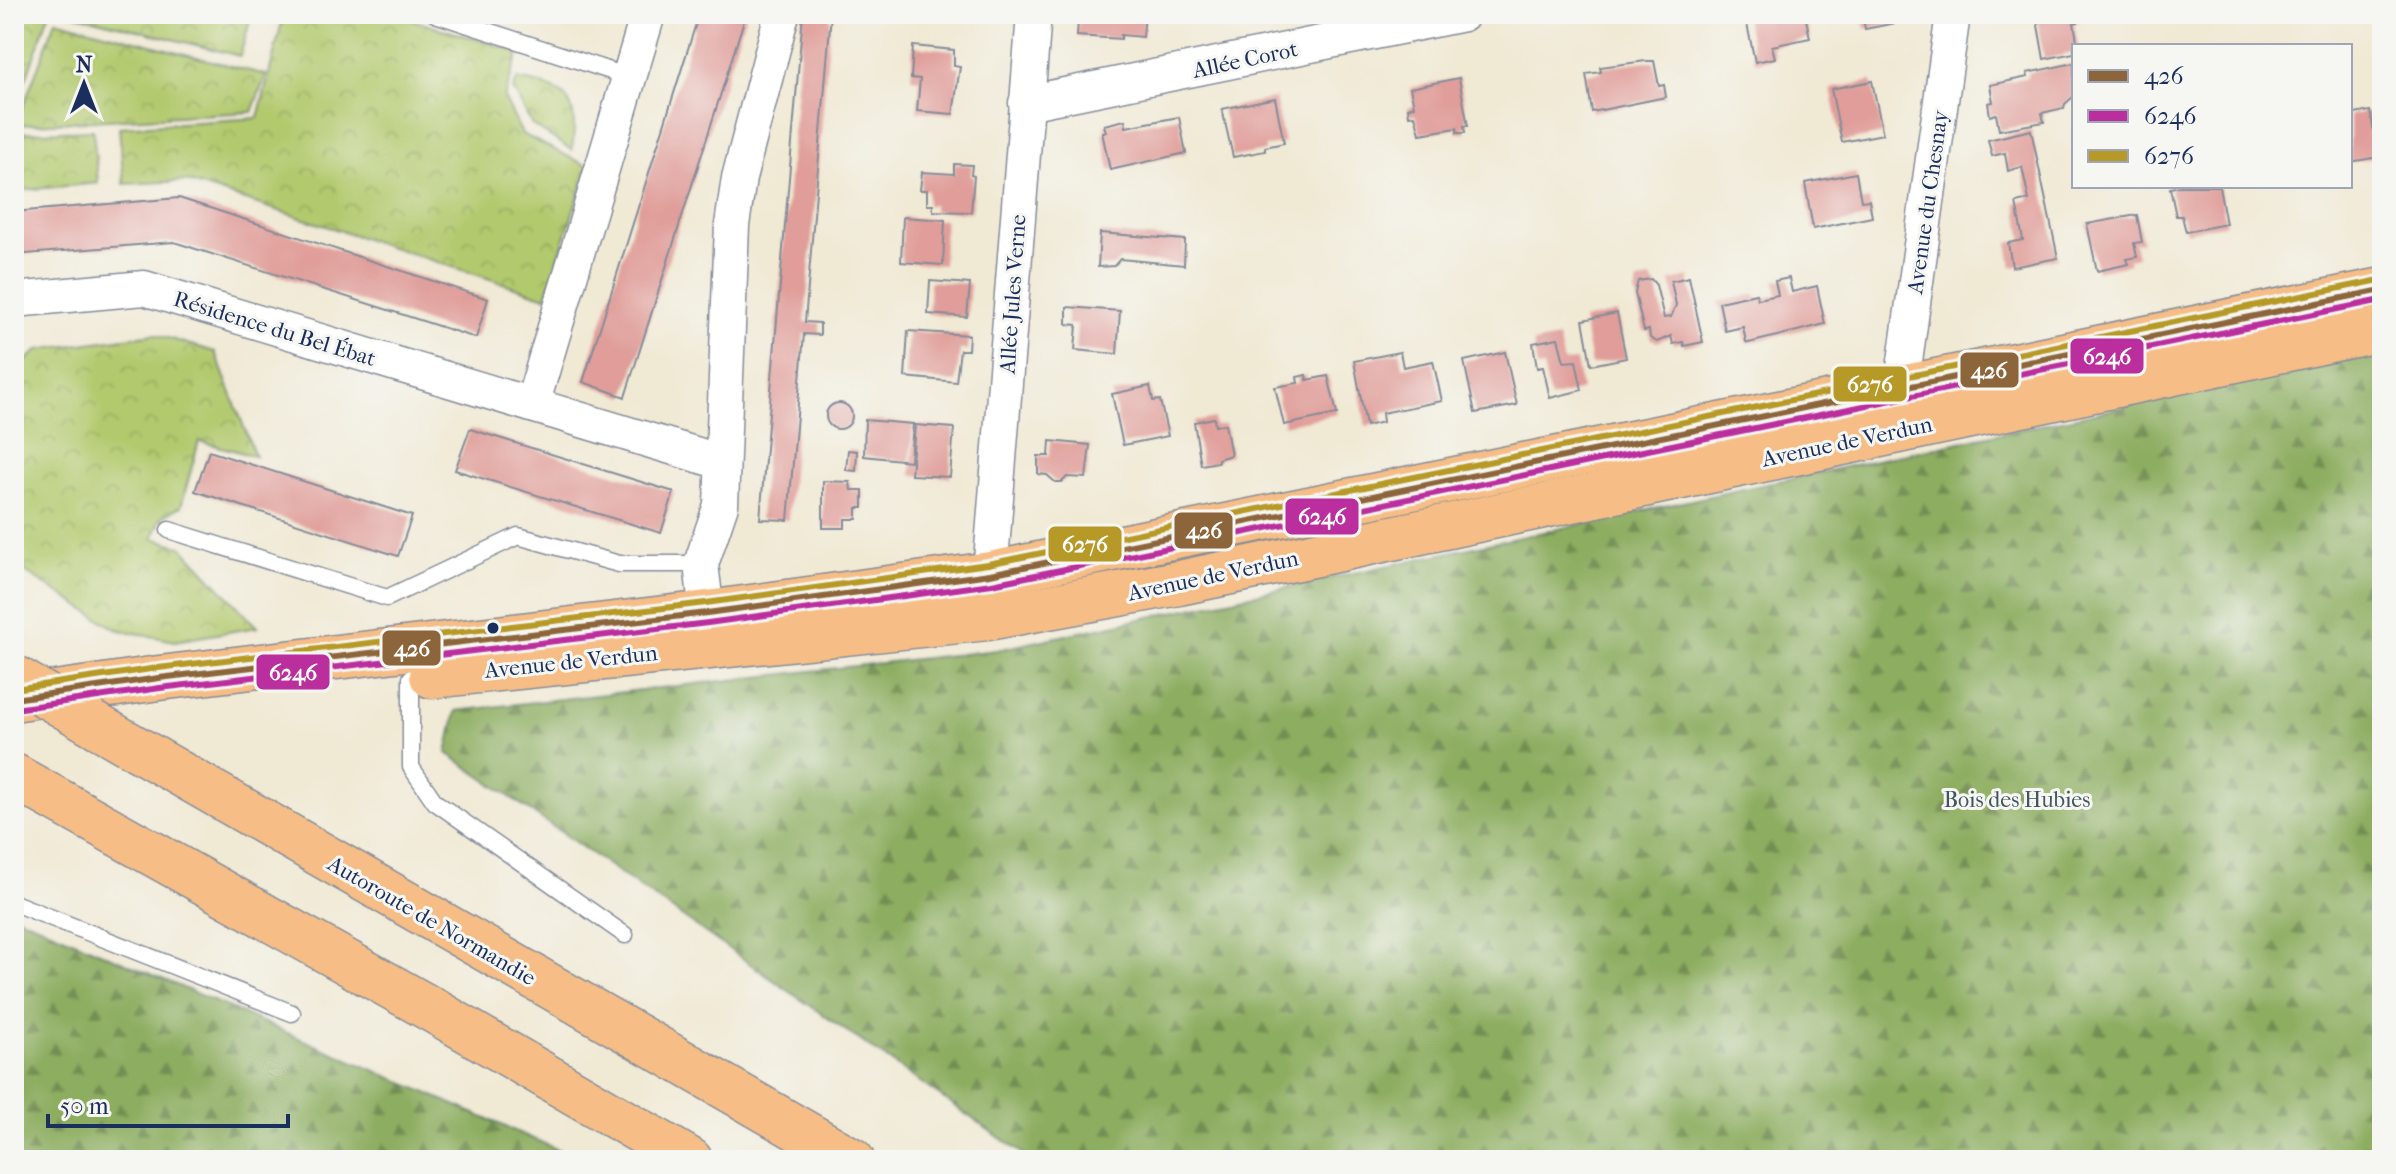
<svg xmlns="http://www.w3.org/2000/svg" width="2396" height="1174" viewBox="0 0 2396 1174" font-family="'IM FELL French Canon',serif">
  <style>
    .forest { fill: url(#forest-firs); stroke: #546e5f; stroke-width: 2 }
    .park { fill: url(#park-crowns); stroke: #667c66; stroke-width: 2 }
    .building { fill: #e09d99 }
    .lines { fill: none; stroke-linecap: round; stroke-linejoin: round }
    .service-casing { stroke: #868c99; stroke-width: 19 }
    .minor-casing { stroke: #868c99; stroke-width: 37 }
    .primary-casing { stroke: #868c99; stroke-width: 47 }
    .motorway-casing { stroke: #868c99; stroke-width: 47 }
    .service { stroke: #fff; stroke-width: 16 }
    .minor { stroke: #fff; stroke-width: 34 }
    .primary { stroke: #f6be86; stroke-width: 44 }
    .motorway { stroke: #f6be86; stroke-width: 44 }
    .motorway-bridge-casing { stroke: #868c99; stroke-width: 47; stroke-linecap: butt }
    .motorway-bridge { stroke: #f6be86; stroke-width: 44 }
    .bus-1-casing { stroke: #f6f6f2; stroke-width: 12 }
    .bus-2-casing { stroke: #f6f6f2; stroke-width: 12 }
    .bus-3-casing { stroke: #f6f6f2; stroke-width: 12 }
    .bus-1 { stroke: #8d653a; stroke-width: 6 }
    .bus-2 { stroke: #bb2e9e; stroke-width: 6 }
    .bus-3 { stroke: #b79928; stroke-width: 6 }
    .bus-dot { fill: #1b2f5e; stroke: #f6f6f2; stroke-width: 3 }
    .labels { text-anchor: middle; stroke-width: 6; stroke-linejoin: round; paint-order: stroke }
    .street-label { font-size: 22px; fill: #1b2f5e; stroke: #f6f6f2 }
    .park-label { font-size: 22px; fill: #415662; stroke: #f6f6f2 }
    .line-badge { stroke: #f6f6f2; stroke-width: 3 }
    .badge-label { font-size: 22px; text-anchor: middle; font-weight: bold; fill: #fff }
  </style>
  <defs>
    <pattern id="forest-firs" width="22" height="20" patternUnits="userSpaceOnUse" patternTransform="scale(2)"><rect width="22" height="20" fill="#8dad60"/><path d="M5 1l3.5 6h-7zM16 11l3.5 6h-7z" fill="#728d52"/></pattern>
    <pattern id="park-crowns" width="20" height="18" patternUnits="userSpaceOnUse" patternTransform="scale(2)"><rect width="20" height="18" fill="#b2c96d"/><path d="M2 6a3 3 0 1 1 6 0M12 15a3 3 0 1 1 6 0" fill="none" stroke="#98ad61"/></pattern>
  </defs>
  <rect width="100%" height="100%" fill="#f6f6f2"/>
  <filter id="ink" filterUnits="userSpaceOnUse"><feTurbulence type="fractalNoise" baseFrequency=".0125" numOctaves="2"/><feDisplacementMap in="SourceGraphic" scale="16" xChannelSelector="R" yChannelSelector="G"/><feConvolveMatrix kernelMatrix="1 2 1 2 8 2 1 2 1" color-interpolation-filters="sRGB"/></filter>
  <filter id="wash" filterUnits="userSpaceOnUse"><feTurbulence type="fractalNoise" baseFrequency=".006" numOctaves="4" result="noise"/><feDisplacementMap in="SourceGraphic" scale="32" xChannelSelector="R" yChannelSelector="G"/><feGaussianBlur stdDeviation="1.8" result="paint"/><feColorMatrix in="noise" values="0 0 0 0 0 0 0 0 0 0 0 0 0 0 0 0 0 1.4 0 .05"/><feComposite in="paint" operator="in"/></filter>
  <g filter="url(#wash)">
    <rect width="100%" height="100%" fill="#f0e9d4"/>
    <g class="forest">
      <polygon points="2382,351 2382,1160 1032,1160 447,753 456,711 997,650"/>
      <polygon points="14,915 582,1160 14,1160"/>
    </g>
    <g class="park">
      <polygon points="14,14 49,14 26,79 14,75"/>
      <polygon points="73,14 252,14 240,56"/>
      <polygon points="284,14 392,14 519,52 504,98 522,134 588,166 546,297 186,181 124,184 119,127 258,118"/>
      <polygon points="56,20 250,71 266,75 252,112 16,125"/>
      <path d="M 518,79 C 568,89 579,97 572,150 L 532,125 L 513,89 Z"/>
      <polygon points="93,130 98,183 14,191 14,133"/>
      <polygon points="154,334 215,352 255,456 199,441 181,506 161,518 153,538 182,547 257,627 175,641 116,629 14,565 14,372 38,350"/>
    </g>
    <g id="blocks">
      <g class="building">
        <polygon points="699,14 746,14 625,397 583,382"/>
        <polygon points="803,14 831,14 805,322 820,323 820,335 804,334 788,520 760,519"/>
        <polygon points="1072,14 1145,14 1143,37 1121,35 1121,39 1077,36 1078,19 1072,19"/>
        <polygon points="1805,14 1810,38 1772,46 1775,58 1755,62 1745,15"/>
        <polygon points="1862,14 1904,14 1906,21 1865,29"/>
        <polygon points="2036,14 2077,14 2078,22 2074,23 2078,46 2074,46 2074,53 2044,59"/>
        <polygon points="913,46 954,50 954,66 960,67 953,114 917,111 920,79 911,78"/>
        <polygon points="1646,61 1654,61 1659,86 1664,85 1666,97 1592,112 1586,74 1601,72 1600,67"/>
        <polygon points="2074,63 2074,96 2065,104 2064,108 2042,113 2044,122 1999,130 1996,114 1990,116 1988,103 1993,102 1990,85 2028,77 2027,73"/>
        <polygon points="1459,78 1468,126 1464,126 1465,133 1457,133 1457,128 1420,134 1415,115 1409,116 1408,108 1414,106 1410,88"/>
        <polygon points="1872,81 1883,134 1842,142 1831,89"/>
        <polygon points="1275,98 1284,143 1265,147 1265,151 1233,157 1222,109"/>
        <polygon points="2370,111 2379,157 2350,162 2350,115"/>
        <polygon points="1179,117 1186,153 1110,170 1102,132 1106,132 1104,125 1125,120 1126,127"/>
        <polygon points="2031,130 2058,258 2012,267 2008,243 2023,240 2016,203 2029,200 2022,167 2008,171 2005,153 1992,156 1988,140"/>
        <polygon points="954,164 972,165 971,175 974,176 971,212 933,211 933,205 927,205 927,190 920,190 922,172 954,174"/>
        <polygon points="1856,173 1861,201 1869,200 1872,217 1813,229 1805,183"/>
        <polygon points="2179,186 2219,186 2226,224 2186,232 2182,216 2176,216 2170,188"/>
        <polygon points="179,198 488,299 476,338 174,242 14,255 14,212"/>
        <polygon points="2137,215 2142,242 2134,243 2137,257 2127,259 2129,264 2097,271 2087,224"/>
        <polygon points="903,217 945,220 943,265 901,262"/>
        <polygon points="1100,233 1185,240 1184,265 1120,259 1114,266 1098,267"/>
        <polygon points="1689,277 1703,342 1684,346 1683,342 1673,344 1671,336 1657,342 1650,338 1649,330 1644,331 1635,293 1638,281 1651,279 1656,285 1664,318 1671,317 1676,305 1671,281"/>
        <polygon points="1789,278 1792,292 1817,286 1825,324 1749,343 1746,342 1743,327 1725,331 1719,302 1756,294 1758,299 1778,295 1775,281"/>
        <polygon points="930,281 970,284 967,317 928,314"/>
        <polygon points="1067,307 1120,311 1117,354 1075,350 1077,325 1067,324"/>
        <polygon points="1617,313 1626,358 1591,365 1583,320"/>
        <polygon points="908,331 969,335 968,350 960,350 956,382 905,377"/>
        <polygon points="1558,338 1564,362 1576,361 1582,390 1550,398 1543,367 1537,368 1533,343"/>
        <polygon points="1400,352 1403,367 1433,361 1442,401 1382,413 1383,422 1366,426 1354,361"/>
        <polygon points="1505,352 1517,405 1475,413 1464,361"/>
        <polygon points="1306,375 1307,380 1328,376 1337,414 1284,425 1275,387 1298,383 1297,377"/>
        <polygon points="1150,386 1153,401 1160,400 1168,436 1123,445 1112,394"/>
        <circle cx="839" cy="416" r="13"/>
        <polygon points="1214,418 1215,426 1225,424 1231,455 1218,459 1218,462 1201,465 1194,422"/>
        <polygon points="865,420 913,424 910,461 864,456"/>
        <polygon points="915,425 954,428 950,477 911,475"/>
        <polygon points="470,429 674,492 661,533 455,470"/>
        <polygon points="1050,441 1090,445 1086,478 1067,477 1062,482 1055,482 1047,475 1038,474 1038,456 1049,456"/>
        <polygon points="848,450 857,451 856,471 846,470"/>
        <polygon points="209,451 412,516 398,556 195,491"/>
        <polygon points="823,481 850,482 851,490 863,490 863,508 857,508 857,519 845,519 845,528 823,528"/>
      </g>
    </g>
  </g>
  <g filter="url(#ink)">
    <use href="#blocks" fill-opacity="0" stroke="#868c99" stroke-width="2"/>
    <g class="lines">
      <defs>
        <g id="service">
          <polyline points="435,14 629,77"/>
          <polyline points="169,530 387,598 518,536 619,564 701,564"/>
          <polyline points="411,678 411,767 435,802 625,935"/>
          <polyline points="14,903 292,1013"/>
        </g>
        <g id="minor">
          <polyline points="1026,103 1463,14"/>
          <polyline points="14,300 144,288 721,462"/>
          <polyline points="1901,390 1953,14"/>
          <polyline points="532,405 648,14"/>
          <polyline points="990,574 1034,14"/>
          <polyline points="707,613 701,564 721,505 732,225 739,178 782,14"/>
        </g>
        <g id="primary">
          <polyline points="432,676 988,618 1179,583 2382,329"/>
          <polyline points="20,698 159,678 707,613 990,574 2382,290"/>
        </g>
        <g id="motorway">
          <polyline points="101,728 852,1160"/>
          <polyline points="14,776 436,1012 690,1160"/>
        </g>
      </defs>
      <use href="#service" class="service-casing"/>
      <use href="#minor" class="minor-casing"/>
      <use href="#primary" class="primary-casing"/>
      <use href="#motorway" class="motorway-casing"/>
      <use href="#service" class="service"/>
      <use href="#minor" class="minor"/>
      <use href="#primary" class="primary"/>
      <use href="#motorway" class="motorway"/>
      <defs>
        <polyline id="motorway-bridge" points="14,677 101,728"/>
      </defs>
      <use href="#motorway-bridge" class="motorway-bridge-casing"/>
      <use href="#motorway-bridge" class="motorway-bridge"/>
      <defs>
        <polyline id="bus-1" points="14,699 159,678 707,613 990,574 2382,290"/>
        <polyline id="bus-2" points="15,709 160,688 708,623 992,584 2382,300"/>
        <polyline id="bus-3" points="14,689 158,668 706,603 988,564 2380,280"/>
      </defs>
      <use href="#bus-1" class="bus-1-casing"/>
      <use href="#bus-2" class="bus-2-casing"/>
      <use href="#bus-3" class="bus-3-casing"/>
      <use href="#bus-1" class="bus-1"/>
      <use href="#bus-2" class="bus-2"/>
      <use href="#bus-3" class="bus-3"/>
    </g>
  </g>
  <circle class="bus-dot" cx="493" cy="628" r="7"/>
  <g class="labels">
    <g class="street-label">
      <text transform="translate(1245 59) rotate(-12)" y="8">Allée Corot</text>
      <text transform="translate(1927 202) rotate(-82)" y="8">Avenue du Chesnay</text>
      <text transform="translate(1012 294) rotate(-86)" y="8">Allée Jules Verne</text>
      <text transform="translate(275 328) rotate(17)" y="8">Résidence du Bel Ébat</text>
      <text transform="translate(1847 441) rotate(-12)" y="8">Avenue de Verdun</text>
      <text transform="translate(1213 575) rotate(-12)" y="8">Avenue de Verdun</text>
      <text transform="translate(571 661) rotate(-6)" y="8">Avenue de Verdun</text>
      <text transform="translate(432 920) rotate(30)" y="8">Autoroute de Normandie</text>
    </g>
    <g class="park-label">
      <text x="2017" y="807">Bois des Hubies</text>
    </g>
  </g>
  <g class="line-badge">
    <rect x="2069" y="337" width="76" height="38" rx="8" fill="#bb2e9e"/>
    <rect x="1959" y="351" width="61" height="38" rx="8" fill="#8d653a"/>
    <rect x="1832" y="365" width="76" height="38" rx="8" fill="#b79928"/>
    <rect x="1284" y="497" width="76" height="39" rx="8" fill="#bb2e9e"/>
    <rect x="1173" y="511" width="61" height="39" rx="8" fill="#8d653a"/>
    <rect x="1047" y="525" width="76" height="38" rx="8" fill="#b79928"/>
    <rect x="381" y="629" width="61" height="38" rx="8" fill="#8d653a"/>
    <rect x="255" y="653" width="76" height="38" rx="8" fill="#bb2e9e"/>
  </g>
  <g class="badge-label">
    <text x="2107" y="364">6246</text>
    <text x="1989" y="378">426</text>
    <text x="1870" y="392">6276</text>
    <text x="1322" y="524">6246</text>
    <text x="1204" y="538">426</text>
    <text x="1085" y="552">6276</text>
    <text x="412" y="656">426</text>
    <text x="293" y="680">6246</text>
  </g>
  <rect width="2396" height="1174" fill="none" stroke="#f6f6f2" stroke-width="48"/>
  <rect x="2072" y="44" width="280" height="144" fill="#f6f6f2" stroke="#9ea6b7" stroke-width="2"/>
  <rect x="2088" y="70" width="40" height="12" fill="#8d653a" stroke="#9ea6b7" stroke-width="2"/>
  <text x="2144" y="84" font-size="24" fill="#1b2f5e">426</text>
  <rect x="2088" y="110" width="40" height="12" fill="#bb2e9e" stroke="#9ea6b7" stroke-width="2"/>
  <text x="2144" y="124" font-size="24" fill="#1b2f5e">6246</text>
  <rect x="2088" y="150" width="40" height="12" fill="#b79928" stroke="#9ea6b7" stroke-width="2"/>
  <text x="2144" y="164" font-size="24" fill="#1b2f5e">6276</text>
  <g transform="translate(84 84)" stroke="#f6f6f2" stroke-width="6" paint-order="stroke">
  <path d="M0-6L14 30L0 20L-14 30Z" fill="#1b2f5e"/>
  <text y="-12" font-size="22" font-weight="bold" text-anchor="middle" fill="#1b2f5e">N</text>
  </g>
  <path d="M48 1114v12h240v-12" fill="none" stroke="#1b2f5e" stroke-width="4"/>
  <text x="60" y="1114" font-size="24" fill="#1b2f5e" stroke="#f6f6f2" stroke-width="6" paint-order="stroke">50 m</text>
</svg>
